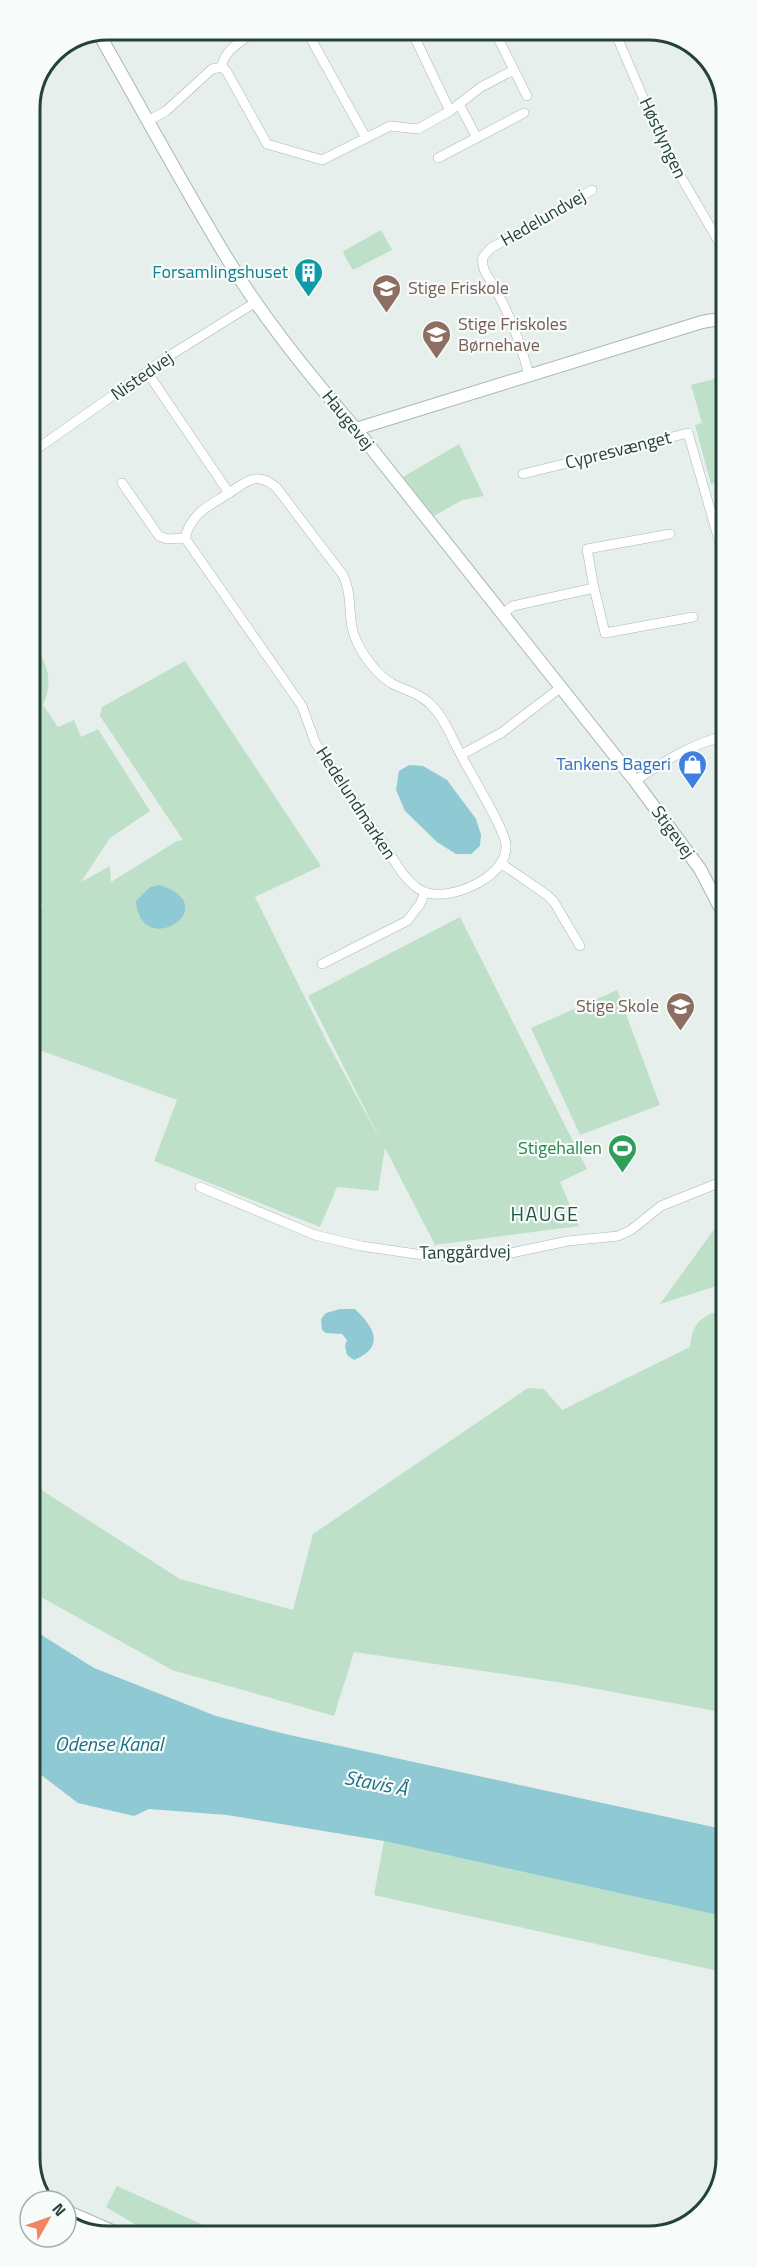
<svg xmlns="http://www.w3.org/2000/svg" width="757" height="2267" viewBox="0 0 757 2267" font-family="'Titillium Web',sans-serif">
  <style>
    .green { fill: #bfe0c8 }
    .water { fill: #8ec9d4 }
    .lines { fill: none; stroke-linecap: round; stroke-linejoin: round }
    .minor-casing { stroke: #a8b8b2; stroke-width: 10 }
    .tertiary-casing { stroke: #a8b8b2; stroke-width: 14 }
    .minor { stroke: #fff; stroke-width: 9 }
    .tertiary { stroke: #fff; stroke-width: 12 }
    .labels { text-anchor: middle; stroke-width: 4.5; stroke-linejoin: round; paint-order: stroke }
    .street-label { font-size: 18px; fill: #24423a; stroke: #f7fbf9 }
    .culture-label { font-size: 18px; fill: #0d838f; stroke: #f7fbf9; text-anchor: end }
    .education-label { font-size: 18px; fill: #785e54; stroke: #f7fbf9; text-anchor: start }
    .shop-label { font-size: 18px; fill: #366cbe; stroke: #f7fbf9; text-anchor: end }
    .leisure-label { font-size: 18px; fill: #27864d; stroke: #f7fbf9; text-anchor: end }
    .neighbourhood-label { font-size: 20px; letter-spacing: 1.5px; fill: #1f5548; stroke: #f7fbf9 }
    .water-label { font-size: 20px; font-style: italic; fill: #1c6f80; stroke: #f7fbf9 }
    .rim { fill: none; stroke: #24423a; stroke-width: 3 }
  </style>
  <rect width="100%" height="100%" fill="#e6efeb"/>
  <g class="green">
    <polygon points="381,230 392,250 353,270 343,253 344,251"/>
    <polygon points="725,376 725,480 711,484 695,425 702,423 691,385"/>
    <polygon points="459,444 484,496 462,500 434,516 403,477"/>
    <path d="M 31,639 C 46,662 55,678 43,705 L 58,727 L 74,720 L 81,737 L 98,729 L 150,811 L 110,838 L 81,882 L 110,866 L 111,882 L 177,841 L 183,840 L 100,716 L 102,707 L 185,661 L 321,866 L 255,897 L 327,1042 L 381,1141 L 308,996 L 460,917 L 587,1169 L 560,1182 L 579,1226 L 435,1245 L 385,1148 L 378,1191 L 337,1187 L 320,1227 L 154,1161 L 177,1100 L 31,1047 L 31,914 L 43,905 L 31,892 Z"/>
    <polygon points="617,990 660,1105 580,1135 531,1028"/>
    <polygon points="726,1213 726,1283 660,1304"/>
    <path d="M 726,1308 L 726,1713 L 570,1684 L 354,1652 L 334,1716 L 172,1670 L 32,1592 L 32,1484 L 180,1579 L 293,1610 L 313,1534 L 528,1388 L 544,1389 L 562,1410 L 690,1347 C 693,1320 701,1317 726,1308 Z"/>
    <polygon points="384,1841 727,1917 727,1973 374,1895"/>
    <polygon points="117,2186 228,2236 156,2237 106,2207"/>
  </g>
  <g class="water">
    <polygon points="409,765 423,766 447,780 476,819 481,835 480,846 471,854 456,854 437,842 405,811 396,790 399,771"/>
    <path d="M 159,885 C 228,906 140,962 136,901 L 150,887 Z"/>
    <path d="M 340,1309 L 355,1309 C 374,1327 386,1347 354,1360 L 347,1355 L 345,1346 L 347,1340 L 342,1334 L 326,1333 L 322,1330 L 321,1319 L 326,1313 Z"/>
    <polygon points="32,1629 94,1668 216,1716 285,1734 727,1830 727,1917 384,1841 227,1815 149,1809 134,1816 78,1803 32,1768"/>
  </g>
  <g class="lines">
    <defs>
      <g id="minor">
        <polyline points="306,30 366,138"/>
        <polyline points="614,30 667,153 719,242 725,260"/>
        <polyline points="222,67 227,72 267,144 322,160 390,126 418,129 450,111 411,30"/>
        <path d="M 222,67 C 223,50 244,40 257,30"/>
        <polyline points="514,70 527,96"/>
        <polyline points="459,104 477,138"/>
        <polyline points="450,111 481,87 514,70 494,30"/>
        <polyline points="148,121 166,111 212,69 222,67"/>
        <polyline points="438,158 524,113"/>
        <path d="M 147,372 L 229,493 C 248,481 256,471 276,487 L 343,575 C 354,597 346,621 357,642 C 364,657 378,676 393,684 C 407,691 422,694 433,707 C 445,719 452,739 461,755 L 501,733 L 560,688"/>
        <path d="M 529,375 C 520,341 509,312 492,283 C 486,274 481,267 483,257 L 491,248 L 592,190"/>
        <polyline points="31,453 169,356 256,302"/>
        <polyline points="523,474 688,433 725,561"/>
        <polyline points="122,483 159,536 167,539 185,538"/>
        <path d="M 229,493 C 208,507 192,512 185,538 L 302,706 L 315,742 L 403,874 C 412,884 420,893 433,894 C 459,897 508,875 506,845 C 505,829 470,773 461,755"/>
        <polyline points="594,588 587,549 670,534"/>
        <polyline points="502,614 513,606 594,588 605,633 693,617"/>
        <path d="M 635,781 C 663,762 691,744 725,736"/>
        <polyline points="502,864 547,895 554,902 580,946"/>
        <polyline points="322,964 407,921 420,904 425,892"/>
        <polyline points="200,1187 315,1235 361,1246 416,1254 451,1256 511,1253 568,1241 618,1236 631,1230 661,1206 726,1180"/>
      </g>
      <g id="tertiary">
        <path d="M 99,34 C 141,108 181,182 225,255 C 262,317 309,375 356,429 L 635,781 L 700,869 L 725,917"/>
        <polyline points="356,429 702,322 725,318"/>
        <polyline points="66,2211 126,2237"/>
      </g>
    </defs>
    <use href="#minor" class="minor-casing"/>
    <use href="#tertiary" class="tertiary-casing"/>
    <use href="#minor" class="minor"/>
    <use href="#tertiary" class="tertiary"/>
  </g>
  <defs>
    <symbol id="building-pin" viewBox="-11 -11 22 30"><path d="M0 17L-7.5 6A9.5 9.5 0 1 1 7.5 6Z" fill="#0f9aa8" stroke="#f7fbf9"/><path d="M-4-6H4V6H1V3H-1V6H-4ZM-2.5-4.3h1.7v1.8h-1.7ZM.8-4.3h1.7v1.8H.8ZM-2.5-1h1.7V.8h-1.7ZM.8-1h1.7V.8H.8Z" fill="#fff"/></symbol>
    <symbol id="school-pin" viewBox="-11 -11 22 30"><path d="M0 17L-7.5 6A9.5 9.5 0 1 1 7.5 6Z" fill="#8d6e63" stroke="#f7fbf9"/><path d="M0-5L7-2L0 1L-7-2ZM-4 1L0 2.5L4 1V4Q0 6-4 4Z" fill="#fff"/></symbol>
    <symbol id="shop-pin" viewBox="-11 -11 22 30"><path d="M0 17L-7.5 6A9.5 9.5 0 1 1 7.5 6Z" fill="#3f7fe0" stroke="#f7fbf9"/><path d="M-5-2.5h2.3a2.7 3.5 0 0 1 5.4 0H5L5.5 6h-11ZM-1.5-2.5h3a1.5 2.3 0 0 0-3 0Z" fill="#fff"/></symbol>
    <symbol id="stadium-pin" viewBox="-11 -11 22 30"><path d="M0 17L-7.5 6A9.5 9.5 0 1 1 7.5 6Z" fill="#2e9e5b" stroke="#f7fbf9"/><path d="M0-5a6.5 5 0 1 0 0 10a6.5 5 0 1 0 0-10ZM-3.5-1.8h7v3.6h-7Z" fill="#fff"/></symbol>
  </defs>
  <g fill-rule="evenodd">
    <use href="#building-pin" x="292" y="256" width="33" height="45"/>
    <use href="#school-pin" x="370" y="272" width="33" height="45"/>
    <use href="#school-pin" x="420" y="318" width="33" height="45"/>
    <use href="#shop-pin" x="676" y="748" width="33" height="45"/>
    <use href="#school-pin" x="664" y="990" width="33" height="45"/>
    <use href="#stadium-pin" x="606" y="1132" width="33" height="45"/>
  </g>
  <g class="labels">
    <g class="street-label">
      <text transform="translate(663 138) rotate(65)" y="6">Høstlyngen</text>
      <text transform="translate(543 218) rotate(-30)" y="6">Hedelundvej</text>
      <text transform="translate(142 376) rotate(-35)" y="6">Nistedvej</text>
      <text transform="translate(348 420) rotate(51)" y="6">Haugevej</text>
      <text transform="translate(618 450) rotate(-14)" y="6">Cypresvænget</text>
      <text transform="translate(356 803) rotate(57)" y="6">Hedelundmarken</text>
      <text transform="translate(673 832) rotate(54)" y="6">Stigevej</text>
      <text transform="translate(465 1252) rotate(-1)" y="6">Tanggårdvej</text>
    </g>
    <g class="culture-label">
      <text x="288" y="278">Forsamlingshuset</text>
    </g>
    <g class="education-label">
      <text x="408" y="294">Stige Friskole</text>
      <text x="458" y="330">Stige Friskoles<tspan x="458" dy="21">Børnehave</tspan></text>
      <text x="659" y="1012" text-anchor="end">Stige Skole</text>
    </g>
    <g class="shop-label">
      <text x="671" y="770">Tankens Bageri</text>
    </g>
    <g class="leisure-label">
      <text x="602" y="1154">Stigehallen</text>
    </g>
    <g class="neighbourhood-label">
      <text x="545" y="1221">HAUGE</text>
    </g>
    <g class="water-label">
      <text x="109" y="1751">Odense Kanal</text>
      <text transform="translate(376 1783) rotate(11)" y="7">Stavis Å</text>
    </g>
  </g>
  <path d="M0 0H757V2267H0ZM108 40H648A68 68 0 0 1 716 108V2158A68 68 0 0 1 648 2226H108A68 68 0 0 1 40 2158V108A68 68 0 0 1 108 40Z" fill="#f7fbf9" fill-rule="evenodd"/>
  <path class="rim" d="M108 40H648A68 68 0 0 1 716 108V2158A68 68 0 0 1 648 2226H108A68 68 0 0 1 40 2158V108A68 68 0 0 1 108 40Z"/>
  <g transform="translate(48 2219) rotate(50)"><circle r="28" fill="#f7fbf9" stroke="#a3b1ad" stroke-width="1.5"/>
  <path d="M0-4.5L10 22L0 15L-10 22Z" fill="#f4845f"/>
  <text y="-9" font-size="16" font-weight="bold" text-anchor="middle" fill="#24423a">N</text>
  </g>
</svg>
